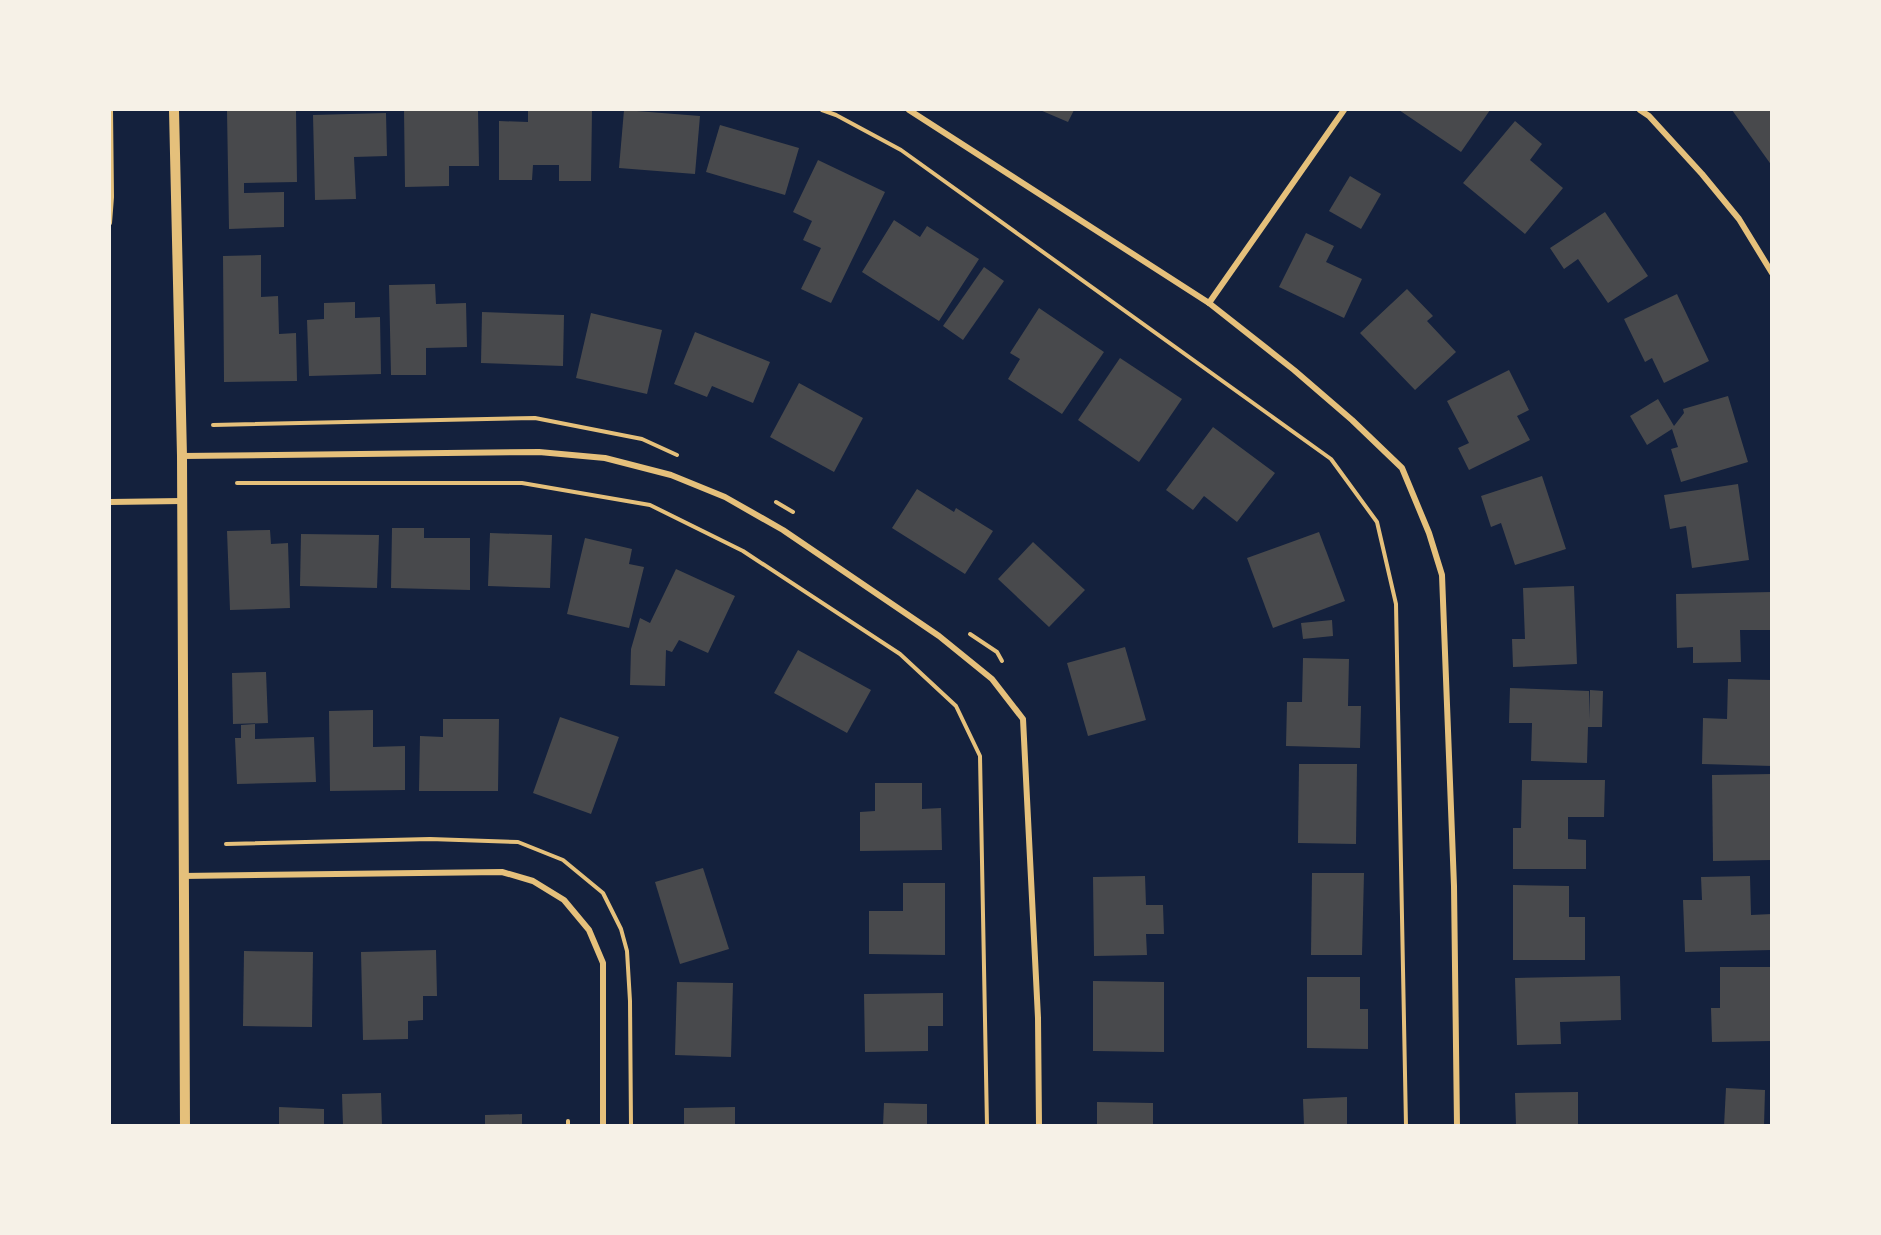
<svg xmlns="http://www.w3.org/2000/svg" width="1881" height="1235" viewBox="0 0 1881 1235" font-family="Bitter,serif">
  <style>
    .building { fill: #48494c }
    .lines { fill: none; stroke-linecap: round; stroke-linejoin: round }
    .path { stroke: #e5c07b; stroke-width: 4 }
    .minor { stroke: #e5c07b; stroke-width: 6 }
    .tertiary { stroke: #e5c07b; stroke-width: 10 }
  </style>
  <rect width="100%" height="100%" fill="#14213d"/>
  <g class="building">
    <polygon points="296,110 297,182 244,183 244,193 284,192 284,227 229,229 227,111"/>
    <polygon points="404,110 478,110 479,166 449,166 449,186 405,187"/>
    <polygon points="528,110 592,110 591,181 559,181 559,165 533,165 532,180 499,180 499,121 528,122"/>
    <polygon points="624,110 700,116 695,174 619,168"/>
    <polygon points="1040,110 1074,110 1068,122"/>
    <polygon points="1399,110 1490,110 1461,152"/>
    <polygon points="1732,110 1772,110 1772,166"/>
    <polygon points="386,113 387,156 354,157 356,199 315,200 313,115"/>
    <polygon points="1515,121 1542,144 1530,160 1563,188 1525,234 1463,183"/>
    <polygon points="720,125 799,148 785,195 706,172"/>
    <polygon points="818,160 885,192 831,303 801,289 821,248 803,240 812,221 793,212"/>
    <polygon points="1350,176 1381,194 1361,229 1329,211"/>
    <polygon points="1605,212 1648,276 1608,303 1578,259 1564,269 1550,248"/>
    <polygon points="894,220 920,237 927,226 979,259 939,321 862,272"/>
    <polygon points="1306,233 1334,246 1326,262 1362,279 1344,318 1279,287"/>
    <polygon points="261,255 261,297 278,296 279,334 296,333 297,381 224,382 223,256"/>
    <polygon points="984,267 1004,281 963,340 943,326"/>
    <polygon points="435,284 436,304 466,303 467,347 426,348 426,375 391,375 389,285"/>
    <polygon points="1407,289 1433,316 1427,321 1456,352 1415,390 1360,333"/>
    <polygon points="1677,294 1709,361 1664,383 1652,358 1645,362 1624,319"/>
    <polygon points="355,302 355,318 380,317 381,374 309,376 307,320 324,319 324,303"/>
    <polygon points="1039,308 1104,352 1062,414 1008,379 1020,359 1010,353"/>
    <polygon points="482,312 564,315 563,366 481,363"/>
    <polygon points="591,313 662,330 647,394 576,378"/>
    <polygon points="695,332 770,362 753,403 712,386 707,397 674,384"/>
    <polygon points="1120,358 1182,399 1139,462 1078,420"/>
    <polygon points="1509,370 1529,410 1517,416 1530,440 1469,470 1458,448 1469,443 1447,401"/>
    <polygon points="799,383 863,418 834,472 770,437"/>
    <polygon points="1728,396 1748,462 1681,482 1671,449 1678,447 1672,429 1647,445 1630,416 1658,399 1674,426 1684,413 1683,409"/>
    <polygon points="1213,427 1275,473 1237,522 1204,496 1193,510 1166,490"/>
    <polygon points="1542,476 1566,549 1515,565 1501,523 1491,527 1481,496"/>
    <polygon points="1738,484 1749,560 1692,568 1686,526 1670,529 1664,495"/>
    <polygon points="917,489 954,512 956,508 993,531 965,574 892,528"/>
    <polygon points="392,528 424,528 424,538 470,538 470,590 391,588"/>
    <polygon points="270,530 271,544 288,543 290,608 230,610 227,531"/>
    <polygon points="1319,532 1345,601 1273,628 1247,558"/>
    <polygon points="490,533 552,535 550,588 488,586"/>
    <polygon points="301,534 379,535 377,588 300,586"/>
    <polygon points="585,538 632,549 629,564 644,567 629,628 567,614"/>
    <polygon points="1033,542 1085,590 1049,627 998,579"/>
    <polygon points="676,569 735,596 708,653 679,640 672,652 666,650 665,686 630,685 631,649 640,618 650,623"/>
    <polygon points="1574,586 1577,664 1513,667 1512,639 1525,639 1523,588"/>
    <polygon points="1772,592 1772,630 1740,630 1741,662 1693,663 1693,647 1677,648 1676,594"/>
    <polygon points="1332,620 1333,636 1303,639 1301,623"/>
    <polygon points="1125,647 1146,720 1088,736 1067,663"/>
    <polygon points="798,650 871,690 847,733 774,693"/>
    <polygon points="1303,658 1349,659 1348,706 1361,706 1360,748 1286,746 1287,702 1302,702"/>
    <polygon points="266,672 268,723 233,724 232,673"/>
    <polygon points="1728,679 1772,680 1772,766 1702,764 1703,718 1727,719"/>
    <polygon points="1510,688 1589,691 1589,719 1590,690 1603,691 1602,727 1588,727 1587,763 1531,761 1532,723 1509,723"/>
    <polygon points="373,710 373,747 405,746 405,790 330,791 329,711"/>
    <polygon points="560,717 619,737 591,814 533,793"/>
    <polygon points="443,719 499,719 498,791 419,791 420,736 443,737"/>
    <polygon points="255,724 255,739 314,737 316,782 237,784 235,738 241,738 241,725"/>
    <polygon points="1299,764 1357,764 1356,844 1298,843"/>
    <polygon points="1772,774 1772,860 1713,861 1712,775"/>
    <polygon points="1522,780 1605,780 1604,817 1568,817 1568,839 1586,840 1586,869 1513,869 1513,828 1521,828"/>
    <polygon points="875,783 922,783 922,809 941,808 942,850 860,851 860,812 875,811"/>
    <polygon points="703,868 729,949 680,964 655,882"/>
    <polygon points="1312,873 1364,873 1362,955 1311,955"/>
    <polygon points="1145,876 1146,905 1163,905 1164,934 1146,934 1147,955 1094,956 1093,877"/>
    <polygon points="1750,876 1751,915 1772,914 1772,950 1685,952 1683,900 1702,900 1701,877"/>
    <polygon points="903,883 945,883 945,955 869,954 869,911 903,911"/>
    <polygon points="1513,885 1569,886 1569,917 1585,917 1585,960 1513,960"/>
    <polygon points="436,950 437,996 423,996 423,1020 408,1021 408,1039 363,1040 361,952"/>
    <polygon points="244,951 313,952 312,1027 243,1026"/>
    <polygon points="1720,967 1772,967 1772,1041 1712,1042 1711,1008 1720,1008"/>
    <polygon points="1620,976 1621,1020 1560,1022 1561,1044 1517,1045 1515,978"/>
    <polygon points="1307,977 1360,977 1360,1009 1368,1009 1368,1049 1307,1048"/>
    <polygon points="1093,981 1164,982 1164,1052 1093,1051"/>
    <polygon points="677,982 733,983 731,1057 675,1055"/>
    <polygon points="943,993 943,1026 928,1026 928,1051 865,1052 864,994"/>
    <polygon points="1726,1088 1765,1090 1764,1126 1724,1126"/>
    <polygon points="1578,1092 1578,1126 1516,1126 1515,1093"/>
    <polygon points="381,1093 382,1126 343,1126 342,1094"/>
    <polygon points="1347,1097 1347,1126 1304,1126 1303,1099"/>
    <polygon points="1097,1102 1153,1103 1153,1126 1097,1126"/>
    <polygon points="884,1103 927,1104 927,1126 883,1126"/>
    <polygon points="279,1107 324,1109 324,1126 279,1126"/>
    <polygon points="735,1107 735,1126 684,1126 684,1108"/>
    <polygon points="522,1114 522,1126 485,1126 485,1115"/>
  </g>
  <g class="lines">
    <g class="path">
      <polyline points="822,110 836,115 901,150 1331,459 1377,522 1396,604 1406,1126"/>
      <polyline points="110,223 112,197 111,110"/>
      <polyline points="213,425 535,418 642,439 677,455"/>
      <polyline points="237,483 522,483 650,505 743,551 900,654 956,706 980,756 987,1126"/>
      <polyline points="776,502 793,512"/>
      <polyline points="970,634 997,652 1002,661"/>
      <polyline points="226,844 430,839 518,842 563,860 603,893 621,929 627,951 630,1001 631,1126"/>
      <polyline points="568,1121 568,1126"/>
    </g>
    <g class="minor">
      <polyline points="909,110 1209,303 1294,370 1352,420 1402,468 1429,533 1442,575 1454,886 1457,1126"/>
      <polyline points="1640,110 1649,116 1702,174 1739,219 1772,273"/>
      <polyline points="1209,303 1344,110"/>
      <polyline points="182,456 539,452 605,458 671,475 725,497 783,530 939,636 992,679 1023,719 1038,1018 1039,1126"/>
      <polyline points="110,502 182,501"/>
      <polyline points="182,876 502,872 533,881 564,900 589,930 603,963 603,1126"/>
    </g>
    <polyline class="tertiary" points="174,110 182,456 185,1126"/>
  </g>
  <rect width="1881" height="1235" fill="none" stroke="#f6f1e7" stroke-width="222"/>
</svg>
